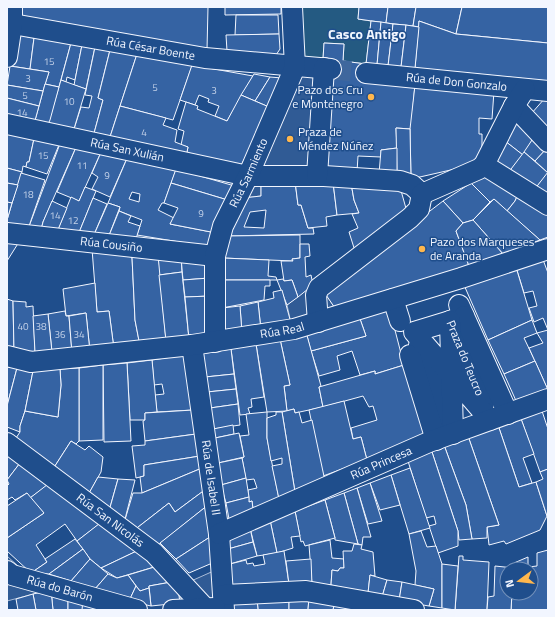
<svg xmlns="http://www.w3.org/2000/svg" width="555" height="617" viewBox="0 0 555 617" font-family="'Titillium Web',sans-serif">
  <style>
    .green { fill: #245a82; stroke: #a8bbd7 }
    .parking { fill: #305b95; stroke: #a8bbd7 }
    .building { fill: #3563a3; stroke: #f2f6ff; fill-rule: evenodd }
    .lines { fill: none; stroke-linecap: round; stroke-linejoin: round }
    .street-tunnel { stroke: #3f679d; stroke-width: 20; stroke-dasharray: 20 10; stroke-linecap: butt }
    .street-casing { stroke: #f2f6ff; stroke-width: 22 }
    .street { stroke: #1f4e8c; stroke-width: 20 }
    .poi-dot { fill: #ffb74d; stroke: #1f4e8c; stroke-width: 1.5 }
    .labels { text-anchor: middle; stroke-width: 3; stroke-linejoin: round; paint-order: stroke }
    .number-label { font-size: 10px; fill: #c3d1e8 }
    .street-label { font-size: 12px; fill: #f2f6ff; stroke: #1f4e8c }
    .poi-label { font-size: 12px; fill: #f2f6ff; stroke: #1f4e8c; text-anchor: start }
    .quarter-label { font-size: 14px; font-weight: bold; fill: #f2f6ff; stroke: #1f4e8c }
  </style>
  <rect width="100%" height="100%" fill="#1f4e8c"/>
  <polygon class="green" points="300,7 359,7 358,19 371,21 366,64 343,61 344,44 324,43 323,59 303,57"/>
  <g class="parking">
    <polygon points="331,60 324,170 261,183 261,196 243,198 240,168 282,78"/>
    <polygon points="313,285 324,292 337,311 291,323 287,305"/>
    <polygon points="7,556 18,566 31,573 53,589 7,601"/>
    <polygon points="218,569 218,608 180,603 180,586"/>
  </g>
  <g class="building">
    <polygon points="18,7 208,7 207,50 18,16"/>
    <polygon points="225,7 281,7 281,14 225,15"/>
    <polygon points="359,7 388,7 386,23 358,19"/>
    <polygon points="388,7 416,7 413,26 386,23"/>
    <polygon points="416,7 462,7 456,34 419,21 419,27 413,26"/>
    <polygon points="462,7 548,7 548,43 456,34"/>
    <polygon points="236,15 278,15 279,34 235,35"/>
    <polygon points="371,21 381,22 377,65 366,64"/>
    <polygon points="419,21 456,34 548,43 548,81 415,68"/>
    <polygon points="381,22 393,24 388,66 377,65"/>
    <polygon points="393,24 406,25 401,67 388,66"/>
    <polygon points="406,25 419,27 415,68 401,67"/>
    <polygon points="279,34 280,49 276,55 227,51 226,35"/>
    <polygon points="19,35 34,38 30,69 10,66"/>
    <polygon points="34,38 71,43 59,87 45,84 49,72 30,69"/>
    <polygon points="71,43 82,45 75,80 67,77 66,82 61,80"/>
    <polygon points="324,43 344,44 343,61 366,64 415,84 411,129 396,128 397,148 381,150 381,157 358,156 357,172 324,170 323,59"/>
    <polygon points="82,45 95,47 86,89 74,85"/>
    <polygon points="95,47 110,50 98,98 103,100 93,137 73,132 81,107 89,108 92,96 85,95"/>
    <polygon points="110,50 137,54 109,140 93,137 103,100 98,98"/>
    <polygon points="137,54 193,63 173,120 120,106"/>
    <polygon points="192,65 253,76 227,121 215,116 219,106 208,102 209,99 199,95 195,105 180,100"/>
    <polygon points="10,66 49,72 43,91 7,85"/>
    <polygon points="254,74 270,77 255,101 241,95"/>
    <polygon points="270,77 282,78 269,107 255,101"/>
    <polygon points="61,80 86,89 73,132 48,124"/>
    <polygon points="45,84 59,87 50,120 48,124 34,124"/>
    <polygon points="7,85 43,91 39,106 7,98"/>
    <polygon points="415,85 494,91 492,119 479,118 479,134 482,134 482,155 477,164 411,179 410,129"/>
    <polygon points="241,95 269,107 240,168 186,157 188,147 181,145 184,131 178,129 186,102 198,106 197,109 227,121"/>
    <polygon points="7,98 39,106 34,124 7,118"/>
    <polygon points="545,98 548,98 548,133 531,114"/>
    <polygon points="120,106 166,118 163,125 177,130 175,142 188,147 186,157 109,140"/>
    <polygon points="520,117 536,134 523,155 505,141"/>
    <polygon points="7,128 35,134 29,162 27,162 26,167 23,166 22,172 7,168"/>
    <polygon points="396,128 410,129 411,179 397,175"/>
    <polygon points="35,134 61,140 47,174 26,167 27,162 29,162"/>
    <polygon points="536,134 548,147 535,161 524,152"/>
    <polygon points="61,141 77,145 43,222 41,230 28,229"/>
    <polygon points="505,141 523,155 508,173 492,162"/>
    <polygon points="77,145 102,150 79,201 57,192"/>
    <polygon points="548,147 548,173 535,161"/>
    <polygon points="397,148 397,175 379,174 381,150"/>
    <polygon points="102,150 128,156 110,197 92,189 98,177 92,173"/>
    <polygon points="524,152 548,173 534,190 508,173"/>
    <path d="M 128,156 L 177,167 L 164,203 L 162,203 L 158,210 L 174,218 L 170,224 L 211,232 L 210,247 L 137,235 L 142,220 L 119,211 L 120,207 L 108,203 ZM 132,192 L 140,194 L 139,202 L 129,199 Z"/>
    <polygon points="7,168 22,172 18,185 7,183"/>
    <polygon points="176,169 238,187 231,201 171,183"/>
    <polygon points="486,172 519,192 515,201 507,211 494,199 490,202 471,183"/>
    <polygon points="548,172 548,199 534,190"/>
    <polygon points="21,173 45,180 28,229 7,227 7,220"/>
    <path d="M 295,181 L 298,205 L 301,205 L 308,228 L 313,228 L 314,234 L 227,236 L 243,198 L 261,196 L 261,183 ZM 266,210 L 264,228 L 244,227 L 250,212 Z"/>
    <polygon points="295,181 333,182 337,215 326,217 327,226 308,228 301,205 298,205"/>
    <polygon points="333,182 351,183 354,200 359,213 337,215"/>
    <polygon points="7,183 18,185 12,203 7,202"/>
    <polygon points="171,183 231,201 211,232 170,224 178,208 164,203"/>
    <polygon points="351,183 400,187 407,212 355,251 349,232 358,228 352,214 359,213 354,200"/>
    <polygon points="471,183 490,202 473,220 463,223 443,201"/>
    <polygon points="85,187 96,191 78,235 57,232 71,197 79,201"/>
    <polygon points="519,192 548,212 548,237 540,240 507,211 515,201"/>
    <polygon points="93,198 107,204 93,237 78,235"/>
    <polygon points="494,199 540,240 503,254 473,220"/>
    <polygon points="52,201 67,208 57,232 41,230 43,222"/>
    <polygon points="443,201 463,223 456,231 469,266 337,311 324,292"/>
    <polygon points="7,202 12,203 7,220"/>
    <polygon points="108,203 120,207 108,238 93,237"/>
    <polygon points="119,211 131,216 128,222 140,226 135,242 108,238"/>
    <polygon points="473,220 503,254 469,266 456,231 463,223"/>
    <polygon points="300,235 300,258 292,259 293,261 223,258 227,236"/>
    <polygon points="7,240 19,242 7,261"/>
    <polygon points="300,244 309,244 310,256 305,257 306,277 311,275 313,285 298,297 292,280 284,281 281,261 293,261 292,259 300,258"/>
    <polygon points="92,249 132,257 135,320 140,346 114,349 109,311 97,312"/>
    <polygon points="158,255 181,257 182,272 159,275"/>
    <polygon points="158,255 166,341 140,346 135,320 132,257"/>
    <polygon points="181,257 208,260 209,278 183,280"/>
    <polygon points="542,257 548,273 548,330 543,318 534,322 529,308 537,306 533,291 524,293 515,264"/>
    <polygon points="223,258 269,260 268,276 276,277 277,280 223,280"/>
    <polygon points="515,264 532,320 488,340 464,285"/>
    <polygon points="182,272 189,339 166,341 159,275"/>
    <polygon points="209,278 210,296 185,297 183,280"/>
    <polygon points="283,279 284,281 292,280 298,297 287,305 277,280"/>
    <polygon points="223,280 270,280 270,286 265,286 264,300 222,308"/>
    <polygon points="95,283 97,312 109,311 114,349 90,352 86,313 66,316 63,289"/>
    <polygon points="282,290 291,323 261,330 258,302 274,298 273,292"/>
    <polygon points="210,296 211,337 189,339 185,297"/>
    <polygon points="7,299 13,301 14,352 7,351"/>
    <polygon points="13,301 26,302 26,307 33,306 35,352 14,352"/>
    <polygon points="258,302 261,330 242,333 240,306"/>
    <polygon points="240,306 242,333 222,336 222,308"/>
    <polygon points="389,307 404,365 375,374 375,371 360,375 352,351 337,356 340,370 319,376 311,351 366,336 359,316"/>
    <polygon points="65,311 66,316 69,316 72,353 52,352 48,314"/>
    <polygon points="86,313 90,352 72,353 69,316"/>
    <polygon points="48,314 52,352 35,352 33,316"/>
    <polygon points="359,316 366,336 311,351 306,332"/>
    <polygon points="532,320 537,333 524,338 535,361 504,374 488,340"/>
    <polygon points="548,330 548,390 529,348 543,343 537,333"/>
    <polygon points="306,332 321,386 319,387 323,407 295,413 294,409 287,411 284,386 290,385 280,339"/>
    <polygon points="280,339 290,385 284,386 287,411 267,412 256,344"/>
    <polygon points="256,344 264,397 251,399 252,407 248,408 250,414 240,415 231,349"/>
    <polygon points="231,349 234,374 205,377 201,354"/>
    <polygon points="185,355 193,410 157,412 155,395 164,394 162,384 154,385 152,360"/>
    <polygon points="152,360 157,412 145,413 145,420 130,420 127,363"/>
    <polygon points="535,361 548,390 517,403 504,374"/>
    <polygon points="127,363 131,441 104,442 103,365"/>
    <polygon points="103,365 103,440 79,441 79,368"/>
    <polygon points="404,365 428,436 367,460 361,437 353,439 351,428 377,420 373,406 369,407 363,396 323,407 319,387 375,371 375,374"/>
    <polygon points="7,367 17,368 7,406"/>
    <polygon points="17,368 33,371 25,411 20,426 20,432 7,427 7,406"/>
    <polygon points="79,368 79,441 76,444 71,441 53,469 16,438 20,432 20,426 25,411 58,417 61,385 60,369"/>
    <polygon points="60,369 61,385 58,417 25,411 33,371"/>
    <polygon points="234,374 236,389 207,392 205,377"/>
    <polygon points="236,389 238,404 210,408 207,392"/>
    <polygon points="344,401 353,439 361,437 367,460 323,476 309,410"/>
    <polygon points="238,404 240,425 213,429 210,408"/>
    <polygon points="541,408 548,429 548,469 540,472 520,416"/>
    <polygon points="294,409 295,413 299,412 302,423 312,420 325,481 295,492 282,412"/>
    <polygon points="193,410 196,434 145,441 143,421 145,420 145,413"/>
    <polygon points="267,412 267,438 279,499 253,509 252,501 249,502 248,490 257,488 254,479 246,480 242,458 244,457 240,436 249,435 246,414"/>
    <polygon points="276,412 282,412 295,492 279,499 272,466 282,464 282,458 271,461 267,438 267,418 276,415"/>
    <polygon points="520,416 534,454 523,458 532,483 519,487 498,425"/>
    <polygon points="233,425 234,434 215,438 213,429"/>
    <polygon points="498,425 519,487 536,482 547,516 540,530 506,544 504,541 489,545 487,527 499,525 468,436"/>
    <polygon points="239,433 244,457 218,463 215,438"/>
    <polygon points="196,434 200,456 144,465 144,476 136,478 132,446 145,445 145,441"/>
    <polygon points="468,436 499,525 487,527 487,538 472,539 466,505 444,445"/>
    <polygon points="71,441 85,450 89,446 103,457 101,472 88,495 53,469"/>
    <polygon points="444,445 466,505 472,539 459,540 458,531 431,449"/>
    <polygon points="431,449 458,531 458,546 438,553 429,526 436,524 434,516 426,518 407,458"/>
    <polygon points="7,450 23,459 7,480"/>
    <polygon points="200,456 202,468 142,493 140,477 144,476 144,465"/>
    <polygon points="242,458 246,478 221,485 218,463"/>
    <polygon points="23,459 52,482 30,498 27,493 15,500 12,497 7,500 7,486 9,484 7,480"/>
    <polygon points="202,468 206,489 175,512 169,503 133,531 124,523 133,493 142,493"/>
    <polygon points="410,468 430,528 409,534 391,475"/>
    <polygon points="548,469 548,516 547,516 536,482 543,479 540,472"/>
    <polygon points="391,475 400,505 380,510 370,483"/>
    <polygon points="98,477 118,479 109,511 88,495"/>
    <polygon points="246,478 249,497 226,503 221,485"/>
    <polygon points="118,479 135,480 124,523 109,511"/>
    <polygon points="52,481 102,522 77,541 65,524 36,545 47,562 31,573 7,551 7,538 44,513 30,498"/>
    <polygon points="370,483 382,521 368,524 357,488"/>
    <polygon points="357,488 371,537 363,537 362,545 358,544 344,493"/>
    <polygon points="206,489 208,505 153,549 133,531 169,503 175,512"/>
    <polygon points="27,493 44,513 7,538 7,506"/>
    <polygon points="344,493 358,544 335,540 335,538 325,500"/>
    <polygon points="249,497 249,502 252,501 253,509 229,519 226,503"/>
    <polygon points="325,500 335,538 305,546 303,541 301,542 295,511"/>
    <polygon points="208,505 213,535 176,559 160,543"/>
    <polygon points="295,511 300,536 291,537 293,548 277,553 270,520"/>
    <polygon points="104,520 143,548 101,568 90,559 77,541"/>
    <polygon points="270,520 277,553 257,556 250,528"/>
    <polygon points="250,528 253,542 228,549 227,537"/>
    <polygon points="421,531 427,547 436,546 442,564 442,608 429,606 434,589 415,585 416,571 409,534"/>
    <polygon points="213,535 217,561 189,573 176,559"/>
    <polygon points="75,539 83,549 49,574 31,573 47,562 45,559"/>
    <polygon points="330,540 332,558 344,559 344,568 340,568 338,571 332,570 331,585 312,585 309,545"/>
    <polygon points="253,542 257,556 230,564 228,549"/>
    <polygon points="354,544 362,545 361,549 373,552 375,576 370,575 368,593 331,585 332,570 338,571 340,568 344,568 343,551 352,551"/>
    <polygon points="143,548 161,565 117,578 101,568"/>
    <polygon points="83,549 90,559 71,581 49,574"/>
    <polygon points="548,550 548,610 511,610 512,593 531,593 531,569 514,569 514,563 528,557 528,567 537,566 537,553"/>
    <polygon points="284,551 289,584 232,589 230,564 246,560 247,564 253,563 254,566 265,564 263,555"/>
    <polygon points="459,556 463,556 463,560 489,562 487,610 455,610"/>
    <polygon points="90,559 108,574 95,589 71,581"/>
    <polygon points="311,559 312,585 289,584 286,561"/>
    <polygon points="442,564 458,566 455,610 442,608"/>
    <polygon points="161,565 177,581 149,586 149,588 140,591 128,575"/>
    <polygon points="495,566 514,568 507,569 507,593 512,593 511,610 487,610 488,597 494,596"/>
    <polygon points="108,574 117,578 128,575 136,586 129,601 95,589"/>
    <polygon points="370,575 387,580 382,597 368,593"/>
    <polygon points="387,580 402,582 399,601 382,597"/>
    <polygon points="177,581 180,603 151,606 149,586"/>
    <polygon points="402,582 434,589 429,606 399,601"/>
    <polygon points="136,586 140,591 149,588 151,606 129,601"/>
    <polygon points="51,590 68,595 68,610 53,610"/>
    <polygon points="51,590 53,610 36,610 33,594"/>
    <polygon points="33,594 36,610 18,610 16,599"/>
    <polygon points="68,595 83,599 83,610 68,610"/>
    <polygon points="289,596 289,610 258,610 257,598"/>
    <polygon points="289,596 309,597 308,610 289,610"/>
    <polygon points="309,597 335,601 333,610 308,610"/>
    <polygon points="257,598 258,610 231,610 231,600"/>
    <polygon points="83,599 95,602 95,610 82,610"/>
    <polygon points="335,601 357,610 333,610"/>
  </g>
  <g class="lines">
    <polyline class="street-tunnel" points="331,69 366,73"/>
    <defs>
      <g id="street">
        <path id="s1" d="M 7,23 L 205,58 L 331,69"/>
        <polyline points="7,57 12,24 12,7"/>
        <path id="s2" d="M 366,73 L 548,91"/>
        <polyline points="514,106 548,142"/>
        <path id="s3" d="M 7,124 L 248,176 L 324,176 L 400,181 L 412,185 L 422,194 L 419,209 L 410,218 L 319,288 L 316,295 L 318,322"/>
        <polyline points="484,165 548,205"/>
        <polyline points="317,176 324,68"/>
        <polyline points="422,194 479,169 484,165 514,106 525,89"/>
        <path id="s4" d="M 7,233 L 215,256"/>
        <polyline points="393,299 400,321"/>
        <path id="s5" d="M 459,305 L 464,316 L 450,321 L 484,404"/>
        <polyline points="464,316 508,414"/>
        <path id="s6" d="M 215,342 L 215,256 L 223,226 L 248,176 L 295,67 L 292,7"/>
        <path id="s7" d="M 192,345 L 219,534 L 224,610"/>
        <polyline points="419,345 447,420"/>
        <polyline points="410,355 436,440"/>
        <path id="s8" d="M 7,356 L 31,362 L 192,345 L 294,329 L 461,278 L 548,249"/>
        <polyline points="453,434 450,321 414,332 490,420"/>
        <path id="s9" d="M 7,443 L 154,553 L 205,608"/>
        <path id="s10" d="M 219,534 L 429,442 L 548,399"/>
        <path id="s11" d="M 7,571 L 12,575 L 137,610"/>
        <polyline points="224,595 306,591 414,610"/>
        <polyline points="173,610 215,608"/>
      </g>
    </defs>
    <use href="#street" class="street-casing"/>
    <use href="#street" class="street"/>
  </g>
  <g class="poi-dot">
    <circle cx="371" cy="97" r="4"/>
    <circle cx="290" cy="139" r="4"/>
    <circle cx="422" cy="249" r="4"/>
  </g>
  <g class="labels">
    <g class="number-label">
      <text x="49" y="65">15</text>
      <text x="28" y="82">3</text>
      <text x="155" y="91">5</text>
      <text x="214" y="94">3</text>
      <text x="25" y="99">5</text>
      <text x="69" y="105">10</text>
      <text x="22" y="116">14</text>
      <text x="144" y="136">4</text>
      <text x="43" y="159">15</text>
      <text x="82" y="169">11</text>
      <text x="107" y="179">9</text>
      <text x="28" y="198">18</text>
      <text x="201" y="217">9</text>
      <text x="55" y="219">14</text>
      <text x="73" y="224">12</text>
      <text x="23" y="330">40</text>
      <text x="41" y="330">38</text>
      <text x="60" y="338">36</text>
      <text x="79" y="338">34</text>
    </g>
    <g class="street-label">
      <text dy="4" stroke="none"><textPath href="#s1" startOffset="146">Rúa César Boente</textPath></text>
      <text dy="4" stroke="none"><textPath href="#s2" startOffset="91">Rúa de Don Gonzalo</textPath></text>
      <text dy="4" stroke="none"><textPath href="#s3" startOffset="123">Rúa San Xulián</textPath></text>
      <text dy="4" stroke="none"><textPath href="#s6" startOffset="176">Rúa Sarmiento</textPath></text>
      <text dy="4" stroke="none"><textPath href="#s4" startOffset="105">Rúa Cousiño</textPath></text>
      <text dy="4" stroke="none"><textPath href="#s8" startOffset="278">Rúa Real</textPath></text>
      <text dy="4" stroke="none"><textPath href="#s5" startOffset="67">Praza do Teucro</textPath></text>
      <text dy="4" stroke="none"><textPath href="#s10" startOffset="177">Rúa Princesa</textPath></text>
      <text dy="4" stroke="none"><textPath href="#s7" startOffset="134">Rúa de Isabel II</textPath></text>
      <text dy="4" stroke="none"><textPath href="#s9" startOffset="129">Rúa San Nicolás</textPath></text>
      <text dy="4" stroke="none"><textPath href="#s11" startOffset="56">Rúa do Barón</textPath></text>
    </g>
    <g class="poi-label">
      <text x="363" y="94" text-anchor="end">Pazo dos Cru<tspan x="363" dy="14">e Montenegro</tspan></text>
      <text x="298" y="136">Praza de<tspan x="298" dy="14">Méndez Núñez</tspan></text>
      <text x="430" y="246">Pazo dos Marqueses<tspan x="430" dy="14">de Aranda</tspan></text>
    </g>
    <g class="quarter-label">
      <text x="367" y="39">Casco Antigo</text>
    </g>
  </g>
  <rect width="555" height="617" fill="none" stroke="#f2f6ff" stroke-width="16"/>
  <g transform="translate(519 581) rotate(255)"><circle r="19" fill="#1f4e8c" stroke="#7391ba"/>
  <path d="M0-3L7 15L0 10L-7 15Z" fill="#ffb74d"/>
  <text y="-6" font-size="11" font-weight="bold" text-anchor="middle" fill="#f2f6ff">N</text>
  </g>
</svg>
